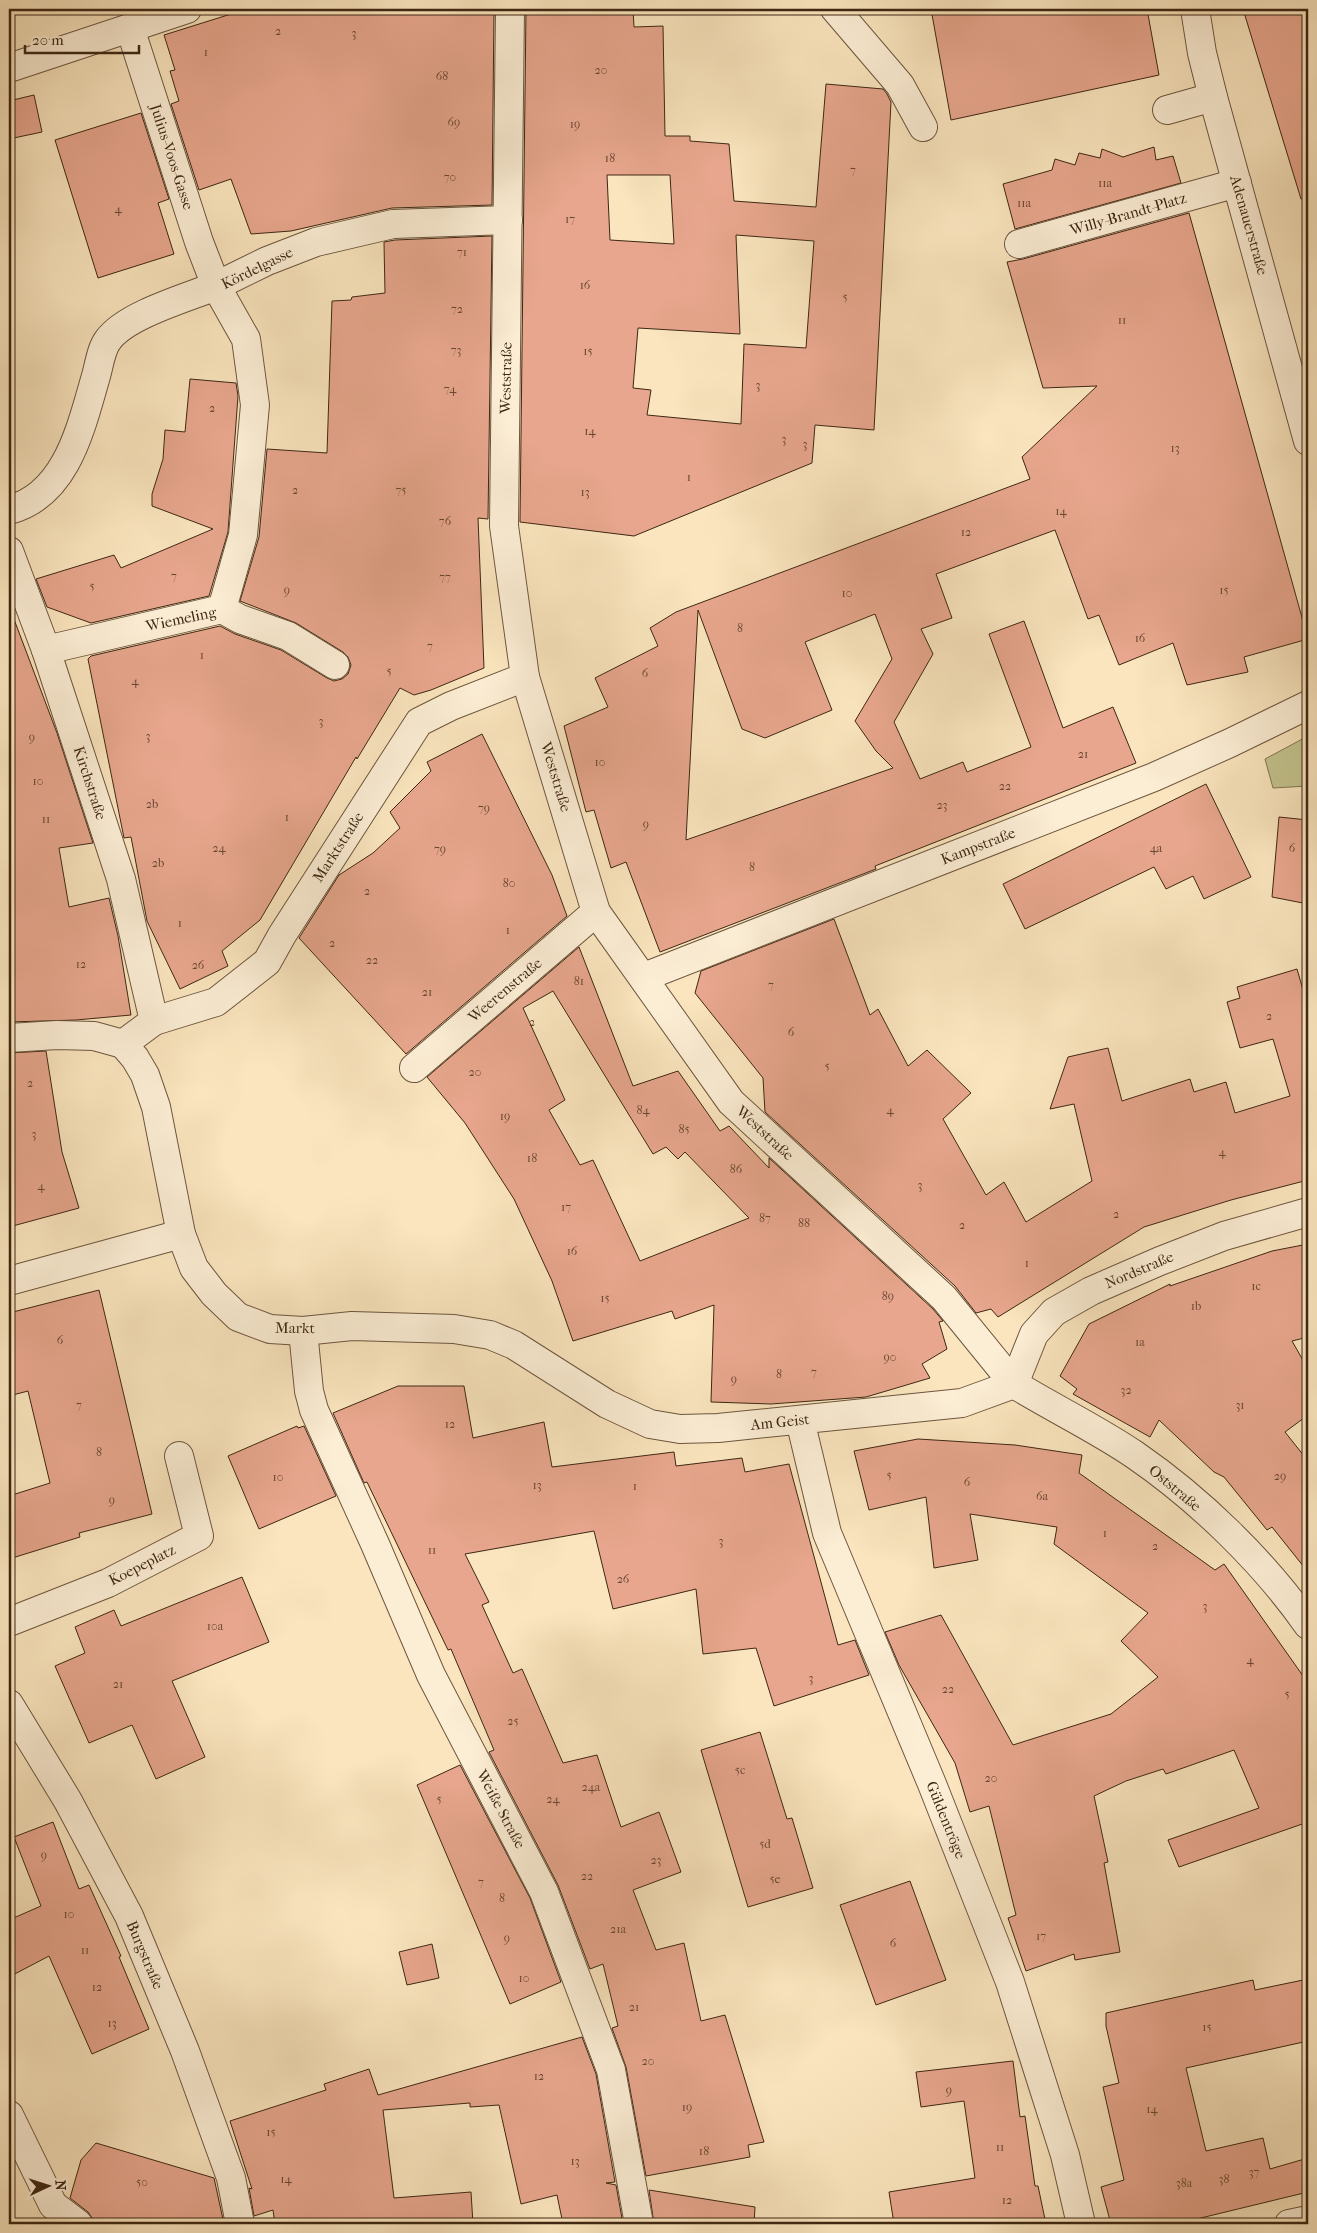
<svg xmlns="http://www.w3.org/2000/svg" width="1317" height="2233" viewBox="0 0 1317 2233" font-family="'IM FELL French Canon',serif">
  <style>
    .green { fill: #c4c38e; stroke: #817550 }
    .building { fill: #e7a68d; stroke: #3e2713; fill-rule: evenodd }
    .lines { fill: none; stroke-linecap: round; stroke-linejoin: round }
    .pedestrian-casing { stroke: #6d563e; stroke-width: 30 }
    .minor-casing { stroke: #6d563e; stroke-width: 30 }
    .pedestrian { stroke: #fceed5; stroke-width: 28 }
    .minor { stroke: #fceed5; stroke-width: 28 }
    .labels { text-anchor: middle; stroke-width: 5; stroke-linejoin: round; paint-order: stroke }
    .number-label { font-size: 12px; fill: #684732 }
    .street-label { font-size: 15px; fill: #3e2713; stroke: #fceed5 }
  </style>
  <rect width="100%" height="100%" fill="#fae5be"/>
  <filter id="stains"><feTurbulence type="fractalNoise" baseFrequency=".004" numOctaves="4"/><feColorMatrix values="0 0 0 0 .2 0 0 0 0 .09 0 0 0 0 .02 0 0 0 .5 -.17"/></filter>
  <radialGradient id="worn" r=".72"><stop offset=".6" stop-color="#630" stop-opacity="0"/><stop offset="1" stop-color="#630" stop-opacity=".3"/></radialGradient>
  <polygon class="green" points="1308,736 1308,786 1273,788 1265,759"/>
  <g class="building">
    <polygon points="240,9 494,9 492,205 392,208 291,231 251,234 231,179 199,190 171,104 179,101 170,71 175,70 164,35 231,14"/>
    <path d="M 526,9 L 633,9 L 634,27 L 663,26 L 665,136 L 690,136 L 690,141 L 729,144 L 734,201 L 816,207 L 826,84 L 883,89 L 887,94 L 891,102 L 874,430 L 815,425 L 812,463 L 634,536 L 520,522 ZM 607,175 L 670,175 L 674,244 L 610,240 ZM 736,235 L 814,241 L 806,348 L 744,344 L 741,424 L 647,415 L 651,390 L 633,388 L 638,328 L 740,334 Z"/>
    <polygon points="931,9 1147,9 1159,75 951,120"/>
    <polygon points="1243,9 1308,9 1308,198 1301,199"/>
    <polygon points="34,95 42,132 9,139 9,101"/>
    <polygon points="141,113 169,199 158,203 174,254 98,278 55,140"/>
    <polygon points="1154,147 1156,160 1173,156 1181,183 1015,229 1003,184 1052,170 1055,159 1075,165 1079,153 1100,158 1102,149 1123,157"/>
    <path d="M 1189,213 L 1308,639 L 1244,657 L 1248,672 L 1187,685 L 1173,643 L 1119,665 L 1099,615 L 1088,619 L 1055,530 L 936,574 L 952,618 L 921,629 L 933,654 L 894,722 L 920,779 L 963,762 L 967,772 L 1031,747 L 989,634 L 1024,621 L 1063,728 L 1113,707 L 1136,763 L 875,866 L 876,869 L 660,952 L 626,862 L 611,868 L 594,810 L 586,812 L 564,726 L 608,707 L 595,678 L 658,646 L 650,628 L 676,612 L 1030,479 L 1022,457 L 1097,386 L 1043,388 L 1007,262 L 1023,259 ZM 698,610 L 742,729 L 765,738 L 832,710 L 805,642 L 875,614 L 892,659 L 855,721 L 876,751 L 893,768 L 686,840 Z"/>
    <polygon points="492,236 488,519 478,518 484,668 431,690 414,695 400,688 357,759 356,757 260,920 222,951 228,966 180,989 147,921 131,837 124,838 88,659 91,656 220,626 235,634 281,650 327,678 334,681 342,679 348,674 351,665 348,657 343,652 296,623 240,601 259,537 267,449 327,453 332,301 351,300 352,297 385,293 384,242 395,240"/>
    <polygon points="190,379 236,383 238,396 228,532 209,596 91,623 47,607 36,579 114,555 121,568 213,529 152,506 152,494 163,459 165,430 185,432"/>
    <polygon points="9,614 12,614 57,733 93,843 59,848 69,907 109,898 118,936 131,1015 76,1020 9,1022"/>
    <polygon points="482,734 552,875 567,916 406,1054 299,938 339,875 373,853 400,828 390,812 431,771 427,762"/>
    <polygon points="1206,784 1251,877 1204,899 1193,876 1166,889 1154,867 1025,929 1003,884"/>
    <polygon points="1279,817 1308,820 1308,904 1272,897"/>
    <polygon points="834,919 870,1015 878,1009 908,1066 927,1050 971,1093 943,1119 986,1195 1004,1182 1026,1222 1092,1181 1074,1104 1050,1109 1068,1057 1108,1048 1122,1101 1190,1079 1194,1092 1226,1082 1235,1113 1290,1096 1273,1039 1240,1048 1227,1002 1240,998 1237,987 1297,969 1308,1007 1308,1180 1231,1200 1144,1227 998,1317 991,1309 976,1313 955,1286 765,1112 763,1078 695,993 701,971"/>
    <path d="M 579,947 L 633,1086 L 678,1071 L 720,1131 L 729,1126 L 769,1168 L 769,1158 L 933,1309 L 943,1321 L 939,1322 L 947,1349 L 922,1364 L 930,1378 L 866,1397 L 771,1404 L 711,1402 L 714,1305 L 675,1319 L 672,1311 L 573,1341 L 552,1281 L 514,1199 L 465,1123 L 427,1077 ZM 553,991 L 653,1154 L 666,1147 L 678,1159 L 685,1152 L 749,1218 L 640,1261 L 593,1160 L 580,1165 L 549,1110 L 565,1100 L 523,1008 Z"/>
    <polygon points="46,1051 62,1152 79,1208 9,1227 9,1053"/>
    <polygon points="1308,1244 1308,1337 1292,1341 1308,1369 1308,1415 1285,1432 1308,1461 1308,1572 1272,1527 1267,1530 1224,1477 1214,1472 1159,1420 1150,1437 1073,1394 1077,1389 1060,1376 1089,1324 1170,1284 1170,1286 1272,1251"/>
    <polygon points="99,1290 152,1514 79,1533 80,1537 9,1559 9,1496 50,1483 28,1391 9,1396 9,1313"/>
    <polygon points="398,1386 464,1386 473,1438 544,1422 552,1467 674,1452 676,1466 742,1458 745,1472 789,1464 838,1645 855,1640 869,1675 774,1706 756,1648 703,1654 696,1589 613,1609 594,1531 465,1554 489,1602 482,1605 513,1673 522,1669 563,1763 597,1755 621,1827 659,1812 681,1872 633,1890 656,1950 684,1943 701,2021 725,2015 764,2142 748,2145 750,2157 646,2176 626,2067 612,2028 618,2026 603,1964 590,1969 558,1885 489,1752 494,1750 451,1649 448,1650 367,1482 364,1483 333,1413"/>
    <polygon points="297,1426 298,1428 304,1426 336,1496 259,1529 228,1456"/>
    <polygon points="918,1439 1015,1445 1082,1455 1079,1473 1215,1570 1224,1564 1308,1683 1308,1822 1179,1867 1168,1840 1259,1808 1234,1750 1166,1774 1163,1769 1126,1781 1094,1796 1108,1862 1104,1863 1120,1952 1075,1960 1074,1954 1026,1971 1008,1918 1016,1915 989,1806 970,1812 955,1763 899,1665 885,1632 941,1615 1013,1745 1111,1714 1158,1677 1121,1641 1148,1613 1054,1544 1057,1527 970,1514 978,1560 934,1568 926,1497 869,1510 854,1451"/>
    <polygon points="242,1577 269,1642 172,1681 205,1757 156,1779 132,1725 89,1743 55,1666 85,1653 75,1627 114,1610 121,1626"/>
    <polygon points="760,1732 787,1819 792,1818 813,1888 748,1907 701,1750"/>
    <polygon points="460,1765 530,1898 561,1982 510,2004 417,1785"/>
    <polygon points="53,1822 79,1889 89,1885 121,1956 119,1957 149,2029 92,2054 49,1956 9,1977 9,1920 41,1906 14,1837"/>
    <polygon points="910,1881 946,1980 876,2005 840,1905"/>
    <polygon points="432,1944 439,1978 407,1985 399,1952"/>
    <polygon points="1308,1979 1308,2041 1186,2068 1206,2151 1263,2138 1270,2169 1308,2158 1308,2192 1176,2224 1111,2224 1101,2187 1124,2180 1103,2087 1119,2083 1106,2026 1106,2013 1253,1980 1255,1990"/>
    <polygon points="582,2037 596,2074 615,2182 606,2183 616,2185 623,2224 563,2224 557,2195 521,2204 499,2105 470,2107 470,2103 383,2110 394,2198 471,2192 473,2224 275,2224 273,2210 254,2216 249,2188 252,2189 230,2121 326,2090 324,2084 369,2069 378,2095"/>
    <polygon points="1013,2061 1020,2117 1025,2116 1035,2186 1038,2186 1046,2224 894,2224 889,2192 975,2178 964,2101 921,2107 916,2072"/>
    <polygon points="96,2143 214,2178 224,2224 93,2224 92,2218 88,2212 70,2198 81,2160"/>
    <polygon points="649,2190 755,2207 754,2224 654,2224"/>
  </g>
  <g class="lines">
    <defs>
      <g id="pedestrian">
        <polyline points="510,9 504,526 525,677 596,912 731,1102 944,1298 1014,1384"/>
        <polyline points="1195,9 1202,53 1213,97 1308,441"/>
        <polyline points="1167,110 1213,97"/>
        <polyline points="1019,244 1237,183"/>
        <polyline points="216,286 267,261 316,242 393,224 508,220"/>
        <polyline points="644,977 1154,777 1230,743 1308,705"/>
        <polyline points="154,1021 216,1002 267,962 282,935 419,722 451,706 525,677"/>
        <polyline points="414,1068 596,912"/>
      </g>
      <g id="minor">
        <polyline points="835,9 900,85 923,127"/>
        <polyline points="130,28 199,242 216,286 246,339 255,405 243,535 222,609"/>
        <polyline points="9,68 187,9"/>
        <path d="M 9,510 C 67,495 81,427 96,376 C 99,366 101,349 108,340 C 126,315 186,298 216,286"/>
        <polyline points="9,551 46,650 121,879 154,1021 123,1044"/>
        <polyline points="46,650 222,609 240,619 288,636 335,665"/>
        <polyline points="9,1038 57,1035 94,1036 123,1044"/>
        <polyline points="123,1044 135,1058 145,1075 156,1107 181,1234 194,1268 214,1294 238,1317 270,1329 303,1331 352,1326 454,1329 490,1335 514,1345 607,1404 650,1424 680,1429 718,1428 962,1403 1014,1384"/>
        <polyline points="9,1281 181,1234"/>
        <polyline points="303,1331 309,1391 314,1410 375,1544 431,1675 544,1892 611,2070 639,2224"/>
        <path d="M 1014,1384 C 1053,1408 1097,1429 1135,1455 C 1199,1499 1264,1562 1308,1625"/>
        <polyline points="1014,1384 1034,1334 1054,1312 1091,1291 1160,1261 1224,1236 1308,1212"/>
        <polyline points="800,1420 827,1533 932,1784 1010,1982 1065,2155 1081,2224"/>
        <polyline points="9,1622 108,1583 199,1536 179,1456"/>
        <polyline points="9,1704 68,1801 129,1916 185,2051 231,2178 240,2224"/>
        <polyline points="9,2115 53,2205 78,2224"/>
        <polyline points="1289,2224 1308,2220"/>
      </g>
    </defs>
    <use href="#pedestrian" class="pedestrian-casing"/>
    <use href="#minor" class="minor-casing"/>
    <use href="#pedestrian" class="pedestrian"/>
    <use href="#minor" class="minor"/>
  </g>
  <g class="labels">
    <g class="number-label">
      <text x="278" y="35">2</text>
      <text x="354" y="37">3</text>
      <text x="206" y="56">1</text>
      <text x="601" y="74">20</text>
      <text x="442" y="80">68</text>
      <text x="454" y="126">69</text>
      <text x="575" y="128">19</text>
      <text x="610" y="162">18</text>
      <text x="853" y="174">7</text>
      <text x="450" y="181">70</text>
      <text x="1105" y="187">11a</text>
      <text x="1024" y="207">11a</text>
      <text x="118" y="213">4</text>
      <text x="570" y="223">17</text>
      <text x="462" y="256">71</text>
      <text x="585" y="289">16</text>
      <text x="845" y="301">5</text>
      <text x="457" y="313">72</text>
      <text x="1122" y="324">11</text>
      <text x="456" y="354">73</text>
      <text x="588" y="355">15</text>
      <text x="758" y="389">3</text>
      <text x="450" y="393">74</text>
      <text x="212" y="412">2</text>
      <text x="590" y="435">14</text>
      <text x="784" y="443">3</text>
      <text x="805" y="448">3</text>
      <text x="1175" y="452">13</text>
      <text x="689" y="481">1</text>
      <text x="295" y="494">2</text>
      <text x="401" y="494">75</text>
      <text x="585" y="496">13</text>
      <text x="1061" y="515">14</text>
      <text x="445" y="525">76</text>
      <text x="966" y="536">12</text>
      <text x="174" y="580">7</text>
      <text x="445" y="581">77</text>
      <text x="92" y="590">5</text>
      <text x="287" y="594">9</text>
      <text x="1224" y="594">15</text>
      <text x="847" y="597">10</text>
      <text x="740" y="632">8</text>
      <text x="1140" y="642">16</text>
      <text x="430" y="650">7</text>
      <text x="202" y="659">1</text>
      <text x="389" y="675">5</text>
      <text x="645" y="677">6</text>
      <text x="135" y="685">4</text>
      <text x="321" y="725">3</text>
      <text x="148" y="740">3</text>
      <text x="32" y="741">9</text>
      <text x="1083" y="758">21</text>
      <text x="600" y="766">10</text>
      <text x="38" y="785">10</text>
      <text x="1005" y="790">22</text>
      <text x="152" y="808">2b</text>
      <text x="942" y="809">23</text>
      <text x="484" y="812">79</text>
      <text x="287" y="821">1</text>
      <text x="46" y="823">11</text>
      <text x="646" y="828">9</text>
      <text x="219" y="852">24</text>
      <text x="1156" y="852">4a</text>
      <text x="1292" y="852">6</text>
      <text x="440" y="853">79</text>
      <text x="158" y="867">2b</text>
      <text x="752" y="871">8</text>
      <text x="509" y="887">80</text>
      <text x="367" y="895">2</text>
      <text x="180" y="927">1</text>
      <text x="508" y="934">1</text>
      <text x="332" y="947">2</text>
      <text x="372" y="964">22</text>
      <text x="81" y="968">12</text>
      <text x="198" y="969">26</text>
      <text x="579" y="985">81</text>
      <text x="771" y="989">7</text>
      <text x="427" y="996">21</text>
      <text x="1269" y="1020">2</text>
      <text x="532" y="1026">2</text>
      <text x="791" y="1036">6</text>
      <text x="827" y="1070">5</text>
      <text x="475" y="1076">20</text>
      <text x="30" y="1087">2</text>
      <text x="643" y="1114">84</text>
      <text x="890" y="1114">4</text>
      <text x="505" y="1120">19</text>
      <text x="684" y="1133">85</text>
      <text x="34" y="1138">3</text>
      <text x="1222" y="1156">4</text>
      <text x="532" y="1162">18</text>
      <text x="736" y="1173">86</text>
      <text x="920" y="1189">3</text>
      <text x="41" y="1190">4</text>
      <text x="566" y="1211">17</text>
      <text x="1116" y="1218">2</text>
      <text x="765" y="1222">87</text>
      <text x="804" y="1227">88</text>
      <text x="962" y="1229">2</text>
      <text x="572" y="1255">16</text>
      <text x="1027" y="1267">1</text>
      <text x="1256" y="1290">1c</text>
      <text x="888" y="1300">89</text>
      <text x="605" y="1302">15</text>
      <text x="1196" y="1310">1b</text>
      <text x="60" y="1344">6</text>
      <text x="1140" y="1346">1a</text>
      <text x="890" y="1361">90</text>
      <text x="814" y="1376">7</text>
      <text x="779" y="1378">8</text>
      <text x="734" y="1383">9</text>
      <text x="1126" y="1394">32</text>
      <text x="79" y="1409">7</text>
      <text x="1240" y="1409">31</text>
      <text x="450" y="1428">12</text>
      <text x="99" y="1456">8</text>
      <text x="889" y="1479">5</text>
      <text x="1280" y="1480">29</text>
      <text x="278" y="1481">10</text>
      <text x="967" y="1486">6</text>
      <text x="537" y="1489">13</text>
      <text x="635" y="1490">1</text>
      <text x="1042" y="1500">6a</text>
      <text x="112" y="1504">9</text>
      <text x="1105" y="1537">1</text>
      <text x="721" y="1545">3</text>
      <text x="1155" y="1550">2</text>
      <text x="432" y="1554">11</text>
      <text x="623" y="1583">26</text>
      <text x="1205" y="1610">3</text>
      <text x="215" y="1630">10a</text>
      <text x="1250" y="1664">4</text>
      <text x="811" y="1682">3</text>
      <text x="118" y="1688">21</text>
      <text x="948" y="1693">22</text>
      <text x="1287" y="1698">5</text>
      <text x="513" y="1725">25</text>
      <text x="740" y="1774">5c</text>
      <text x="991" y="1782">20</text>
      <text x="591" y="1791">24a</text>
      <text x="439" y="1803">5</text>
      <text x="553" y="1803">24</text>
      <text x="765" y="1848">5d</text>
      <text x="44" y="1859">9</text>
      <text x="656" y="1864">23</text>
      <text x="587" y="1880">22</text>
      <text x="775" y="1883">5e</text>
      <text x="481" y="1886">7</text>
      <text x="502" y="1902">8</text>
      <text x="69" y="1918">10</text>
      <text x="618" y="1933">21a</text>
      <text x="1041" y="1940">17</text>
      <text x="507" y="1942">9</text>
      <text x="893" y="1947">6</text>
      <text x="85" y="1954">11</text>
      <text x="524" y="1982">10</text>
      <text x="97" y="1991">12</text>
      <text x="634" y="2011">21</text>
      <text x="112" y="2027">13</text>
      <text x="1207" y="2031">15</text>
      <text x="648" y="2065">20</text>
      <text x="539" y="2080">12</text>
      <text x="949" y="2094">9</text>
      <text x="687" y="2111">19</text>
      <text x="1152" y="2113">14</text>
      <text x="271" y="2136">15</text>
      <text x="1000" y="2151">11</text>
      <text x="704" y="2155">18</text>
      <text x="575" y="2165">13</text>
      <text x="1254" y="2176">37</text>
      <text x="286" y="2183">14</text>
      <text x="1224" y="2183">38</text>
      <text x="142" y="2186">50</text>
      <text x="1184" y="2187">38a</text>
      <text x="1007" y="2204">12</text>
    </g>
    <g class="street-label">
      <text transform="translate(172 157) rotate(72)" y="5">Julius-Voos-Gasse</text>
      <text transform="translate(1128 214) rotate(-16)" y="5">Willy-Brandt-Platz</text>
      <text transform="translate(1249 225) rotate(74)" y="5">Adenauerstraße</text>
      <text transform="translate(257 268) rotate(-26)" y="5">Kördelgasse</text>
      <text transform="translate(506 378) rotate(-89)" y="5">Weststraße</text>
      <text transform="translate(181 619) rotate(-12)" y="5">Wiemeling</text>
      <text transform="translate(556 777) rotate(73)" y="5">Weststraße</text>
      <text transform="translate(90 783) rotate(72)" y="5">Kirchstraße</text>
      <text transform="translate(978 846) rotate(-21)" y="5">Kampstraße</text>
      <text transform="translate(338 847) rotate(-57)" y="5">Marktstraße</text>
      <text transform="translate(505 990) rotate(-40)" y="5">Weerenstraße</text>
      <text transform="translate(765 1133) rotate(43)" y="5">Weststraße</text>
      <text transform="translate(1139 1270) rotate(-23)" y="5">Nordstraße</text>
      <text transform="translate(295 1328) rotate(1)" y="5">Markt</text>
      <text transform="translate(780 1422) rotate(-6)" y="5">Am Geist</text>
      <text transform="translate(1175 1488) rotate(40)" y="5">Oststraße</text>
      <text transform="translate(142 1565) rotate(-27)" y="5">Koepeplatz</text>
      <text transform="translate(501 1809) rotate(62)" y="5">Weiße Straße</text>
      <text transform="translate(946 1820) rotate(68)" y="5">Güldentröge</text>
      <text transform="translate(145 1955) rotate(67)" y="5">Burgstraße</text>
    </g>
  </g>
  <rect width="1317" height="2233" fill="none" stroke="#fae5be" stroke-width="30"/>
  <rect x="10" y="10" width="1297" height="2213" fill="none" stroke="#3e2713" stroke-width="2.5"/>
  <rect x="15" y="15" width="1287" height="2203" fill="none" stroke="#3e2713"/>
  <g transform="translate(48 2186) rotate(86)" stroke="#fceed5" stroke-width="4" paint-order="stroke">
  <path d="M0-4L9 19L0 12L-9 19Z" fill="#3e2713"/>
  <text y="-8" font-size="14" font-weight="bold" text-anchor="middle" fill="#3e2713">N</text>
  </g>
  <path d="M25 45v8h114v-8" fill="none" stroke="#3e2713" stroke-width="2.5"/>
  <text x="32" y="45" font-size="15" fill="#3e2713" stroke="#fceed5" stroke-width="4" paint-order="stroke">20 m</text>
  <rect width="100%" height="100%" filter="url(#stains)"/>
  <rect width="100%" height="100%" fill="url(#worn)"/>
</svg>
